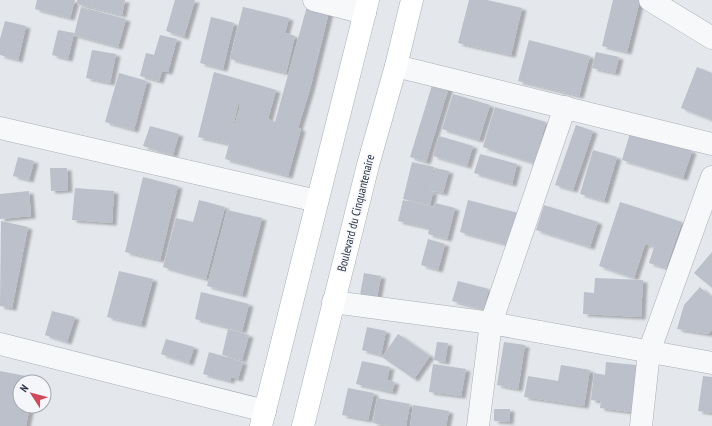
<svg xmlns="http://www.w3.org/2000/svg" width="712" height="426" viewBox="0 0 712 426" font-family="'PT Sans Narrow',sans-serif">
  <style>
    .building { fill: #bbc0ca; fill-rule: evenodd; filter: url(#shadow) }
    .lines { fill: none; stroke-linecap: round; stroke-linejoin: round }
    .minor-casing { stroke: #a9aeb7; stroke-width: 23 }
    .secondary-casing { stroke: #a9aeb7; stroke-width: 23 }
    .minor { stroke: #f7f8fa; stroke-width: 22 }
    .secondary { stroke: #fff; stroke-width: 22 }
    .labels { text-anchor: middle; stroke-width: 3; stroke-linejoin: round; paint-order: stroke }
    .street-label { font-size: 12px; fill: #2b3445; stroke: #f4f6f9 }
  </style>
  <defs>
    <filter id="shadow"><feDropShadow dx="4.5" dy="2.5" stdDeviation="1" flood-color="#0004"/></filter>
  </defs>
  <rect width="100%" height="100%" fill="#e4e7ec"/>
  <g class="building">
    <polygon points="37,0 75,0 70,18 35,9"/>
    <polygon points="77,0 125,0 122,15 77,4"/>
    <polygon points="175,0 195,0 184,37 166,31"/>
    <polygon points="469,0 487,0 522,8 511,55 458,43"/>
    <polygon points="613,0 640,0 627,52 602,46"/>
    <path d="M 307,6 L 329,12 L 310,89 L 298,128 L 301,129 L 288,176 L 225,159 L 229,144 L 198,137 L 214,72 L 276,90 L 268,119 L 275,122 ZM 239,100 L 239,110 L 230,140 Z"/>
    <polygon points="81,7 126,19 118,47 74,35"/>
    <polygon points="243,7 289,18 285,33 295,36 286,73 230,59"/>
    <polygon points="211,17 234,23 223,69 200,63"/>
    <polygon points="5,21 26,26 18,60 0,55 0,39"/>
    <polygon points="58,30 74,33 68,59 52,55"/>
    <polygon points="160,35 177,39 168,72 162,71 159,81 140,76 146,53 154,55"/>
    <polygon points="529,40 590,56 579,96 518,81"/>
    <polygon points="92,50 116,54 110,83 86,78"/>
    <polygon points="596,52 619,57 615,73 592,68"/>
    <polygon points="697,67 712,73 712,120 681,108"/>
    <polygon points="119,73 147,81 134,130 105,122"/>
    <polygon points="433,82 449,87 426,162 410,157"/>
    <polygon points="453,94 490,105 479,140 442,129"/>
    <polygon points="495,107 546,122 534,163 483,147"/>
    <polygon points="576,125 593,131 573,190 555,185"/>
    <polygon points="150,126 179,134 173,155 143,146"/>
    <polygon points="630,133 692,151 683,178 622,160"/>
    <polygon points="439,136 473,146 467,166 433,156"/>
    <polygon points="593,150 617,157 604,201 580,194"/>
    <polygon points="480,154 517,164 512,184 474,173"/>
    <polygon points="18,157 34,161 29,180 13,176"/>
    <polygon points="412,162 434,167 428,191 433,192 430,205 403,199"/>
    <polygon points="50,168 67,168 68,190 51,191"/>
    <polygon points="435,168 449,171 443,193 429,190"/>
    <polygon points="143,177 178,186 160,260 125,252"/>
    <polygon points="75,188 114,191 112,223 72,220"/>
    <polygon points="29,191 31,216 0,219 0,194"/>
    <polygon points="199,200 225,207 206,279 163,267 176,218 193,222"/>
    <polygon points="403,200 434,207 429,228 398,221"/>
    <polygon points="468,200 518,213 509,245 460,232"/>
    <polygon points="620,202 682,222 666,268 649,263 654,247 645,244 634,278 599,266"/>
    <polygon points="435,203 455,208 447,239 428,234"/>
    <polygon points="544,205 598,222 590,247 536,230"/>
    <polygon points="227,210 262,218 242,295 207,286"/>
    <polygon points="1,221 28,227 12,308 0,306"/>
    <polygon points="428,239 445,244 438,270 421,265"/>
    <polygon points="712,252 712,288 694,273"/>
    <polygon points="119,271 153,279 141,325 107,317"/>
    <polygon points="364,273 381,276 377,298 360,295"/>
    <polygon points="595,278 643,280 641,317 583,314 584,292 594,293"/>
    <polygon points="458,281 489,289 483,309 452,301"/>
    <polygon points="700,287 712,298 712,330 708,334 677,329 684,305"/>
    <polygon points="201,292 249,304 242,331 195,319"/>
    <polygon points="52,311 75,317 67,342 45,335"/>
    <polygon points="367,327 386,331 381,355 362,350"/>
    <polygon points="228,329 249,335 242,360 222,355"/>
    <polygon points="398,334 430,356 414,379 382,357"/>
    <polygon points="166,339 194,347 189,363 161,354"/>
    <polygon points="437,342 448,343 445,362 434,360"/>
    <polygon points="504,342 525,345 518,389 497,385"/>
    <polygon points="209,352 243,362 238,379 231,377 230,381 203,374"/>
    <polygon points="362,361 390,367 387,380 395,382 392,392 356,384"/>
    <polygon points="606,362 636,365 631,412 600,408 601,401 591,400 594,373 605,375"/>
    <polygon points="433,364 466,369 461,396 429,392"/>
    <polygon points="561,365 590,370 584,406 524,397 528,376 558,381"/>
    <polygon points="0,371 36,378 35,382 20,382 20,406 30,406 26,426 0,426"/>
    <polygon points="703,376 712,377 712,413 698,411"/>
    <polygon points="348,388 374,393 368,420 342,415"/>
    <polygon points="377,398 410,404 406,426 389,426 373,423"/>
    <polygon points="413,405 449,411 446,426 410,426"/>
    <polygon points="494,409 510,409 509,422 494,421"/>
  </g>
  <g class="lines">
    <defs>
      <g id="minor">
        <polyline points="314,0 365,13"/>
        <polyline points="650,0 712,38"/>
        <polyline points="396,66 712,144"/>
        <polyline points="0,128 317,201"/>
        <polyline points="333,302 491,323 712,363"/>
        <polyline points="0,344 265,411"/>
        <polyline points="478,426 491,323 565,107"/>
        <polyline points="641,426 649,352 712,177"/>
      </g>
      <g id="secondary">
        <polyline points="261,426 368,0"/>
        <polyline points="303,426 368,165 396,66 412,0"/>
      </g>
    </defs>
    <use href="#minor" class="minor-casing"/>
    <use href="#secondary" class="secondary-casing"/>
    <use href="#minor" class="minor"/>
    <use href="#secondary" class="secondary"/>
  </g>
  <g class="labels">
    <g class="street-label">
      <text transform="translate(356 213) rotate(-76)" y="4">Boulevard du Cinquantenaire</text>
    </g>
  </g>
  <g transform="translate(32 394) rotate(306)"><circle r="19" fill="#f4f6f9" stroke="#a4a8b1"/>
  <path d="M0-3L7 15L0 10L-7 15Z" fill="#d1495b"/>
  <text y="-6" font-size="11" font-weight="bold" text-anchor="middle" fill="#2b3445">N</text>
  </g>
</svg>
